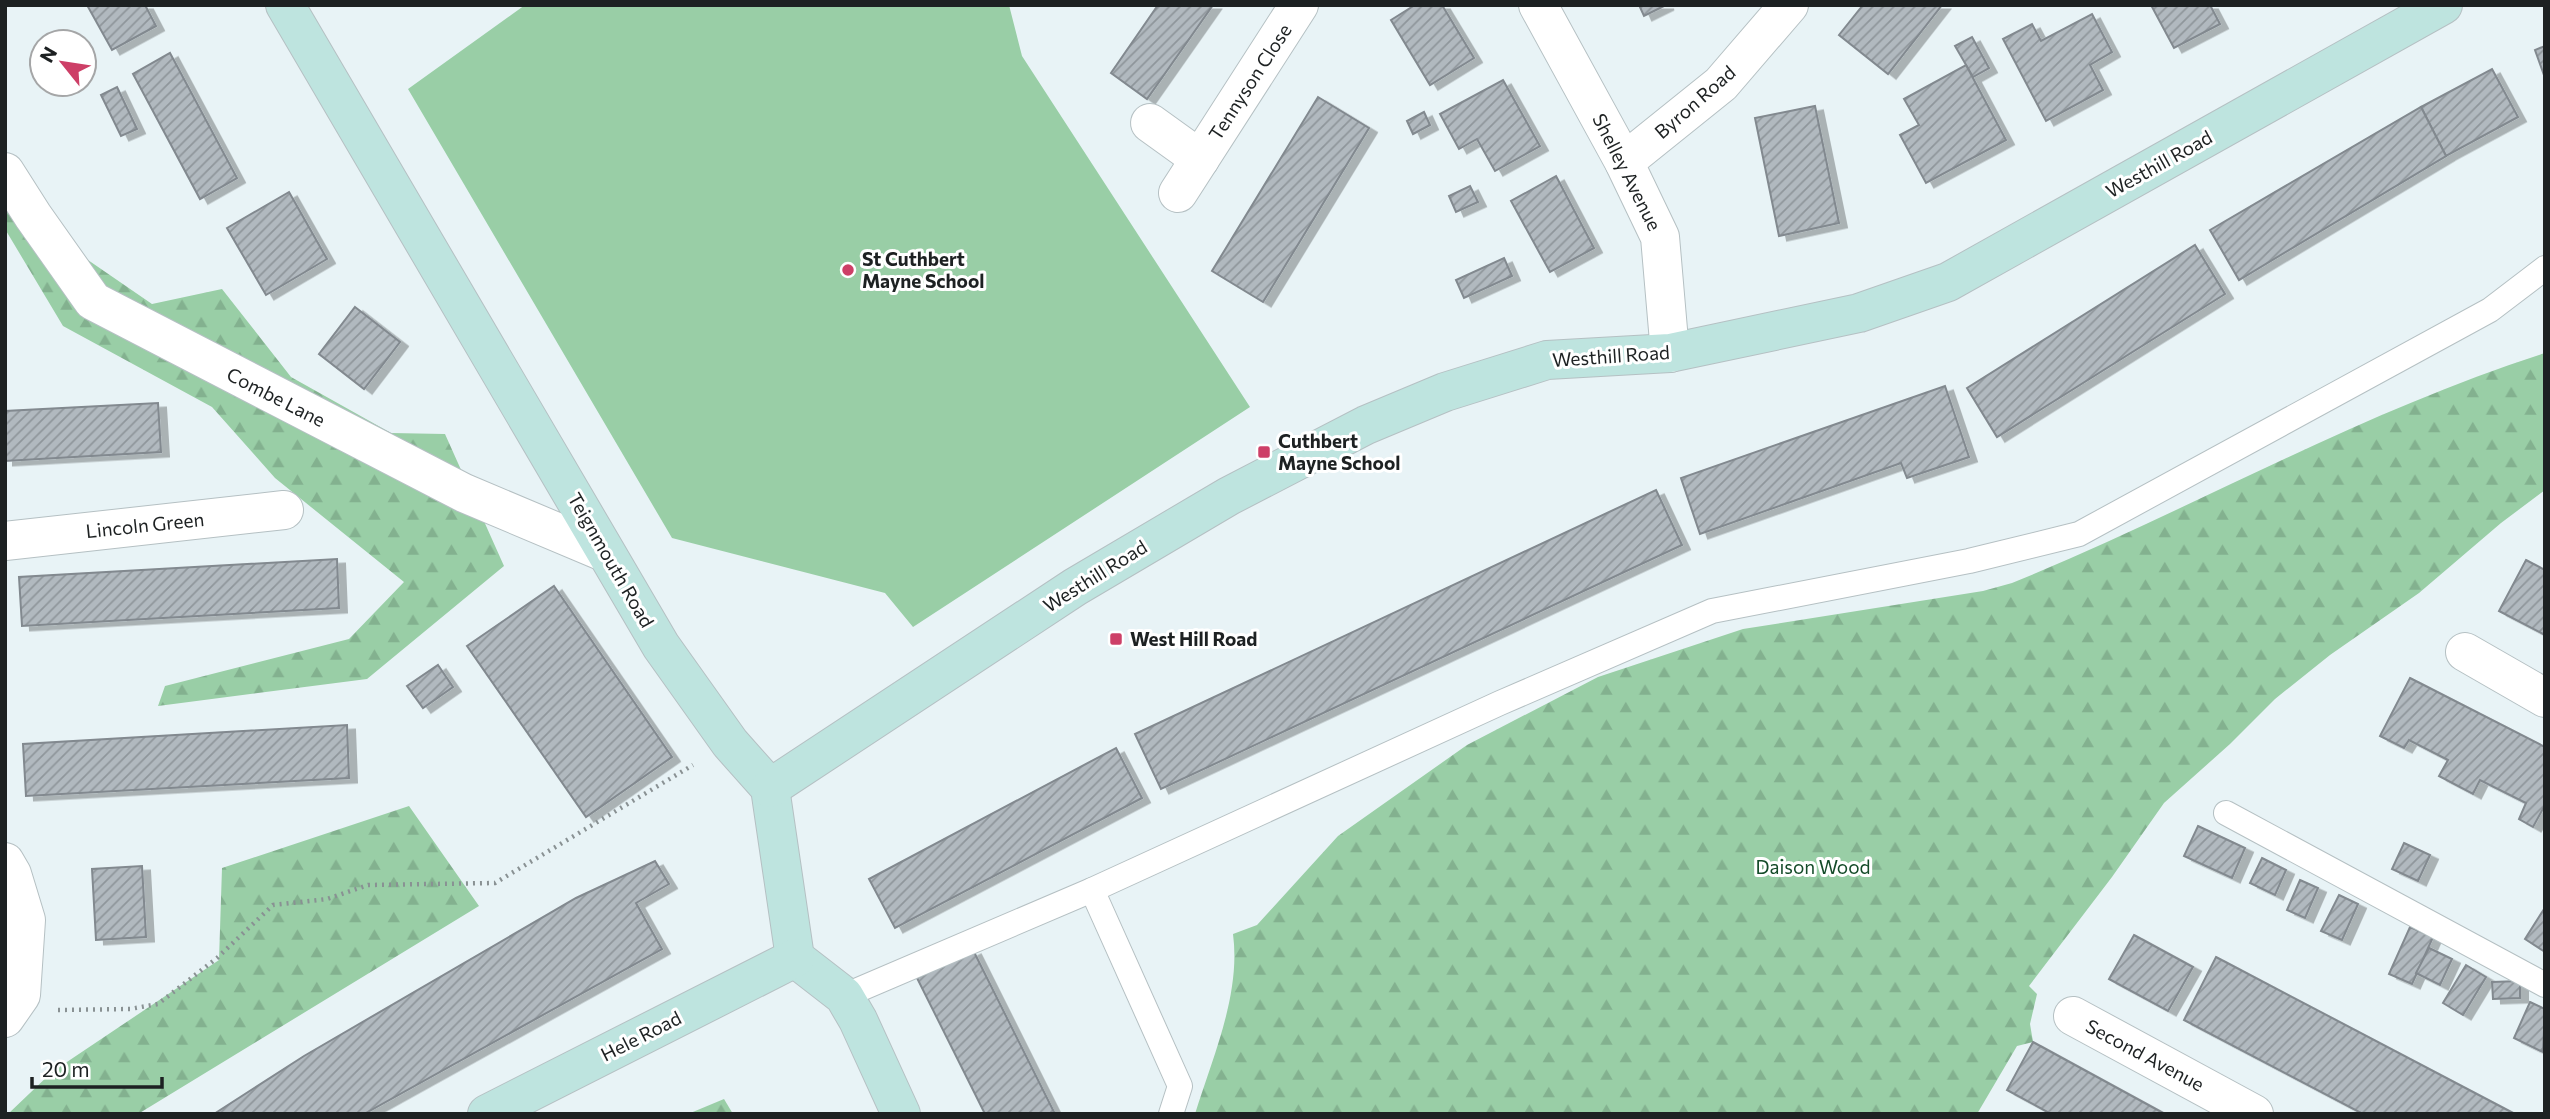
<svg xmlns="http://www.w3.org/2000/svg" width="2550" height="1119" viewBox="0 0 2550 1119" font-family="Commissioner,sans-serif">
  <style>
    .green { fill: #99cea6 }
    .forest { fill: url(#forest-firs) }
    .building { fill: url(#building-hatch); stroke: #82898f; stroke-width: 2; filter: url(#shadow) }
    .lines { fill: none; stroke-linecap: round; stroke-linejoin: round }
    .lane-casing { stroke: #b5c0c3; stroke-width: 26 }
    .street-casing { stroke: #b5c0c3; stroke-width: 40 }
    .secondary-casing { stroke: #b5c0c3; stroke-width: 40 }
    .path { stroke: #899193; stroke-width: 4.5; stroke-dasharray: 2 5; stroke-linecap: butt }
    .lane { stroke: #fff; stroke-width: 24 }
    .street { stroke: #fff; stroke-width: 38 }
    .secondary { stroke: #bee4df; stroke-width: 38 }
    .poi-dot { fill: #cd3f67; stroke: #fff; stroke-width: 2.5 }
    .labels { text-anchor: middle; stroke-width: 6; stroke-linejoin: round; paint-order: stroke }
    .street-label { font-size: 19px; fill: #1d2122; stroke: #fff }
    .poi-label { font-size: 19px; font-weight: bold; fill: #1d2122; stroke: #fff; text-anchor: start }
    .park-label { font-size: 19px; fill: #144b29; stroke: #fff }
  </style>
  <defs>
    <pattern id="forest-firs" width="22" height="20" patternUnits="userSpaceOnUse" patternTransform="scale(1.75)"><rect width="22" height="20" fill="#99cea6"/><path d="M5 1l3.5 6h-7zM16 11l3.5 6h-7z" fill="#83b18f"/></pattern>
    <pattern id="building-hatch" width="6" height="6" patternUnits="userSpaceOnUse" patternTransform="scale(1.75)"><rect width="6" height="6" fill="#b1b9bf"/><path d="M-1 1l2-2M0 6l6-6M5 7l2-2" fill="none" stroke="#8f969b"/></pattern>
    <filter id="shadow"><feDropShadow dx="8" dy="4.5" stdDeviation="0" flood-color="#0004"/></filter>
  </defs>
  <rect width="100%" height="100%" fill="#e8f3f6"/>
  <polygon class="green" points="525,5 1009,5 1022,56 1250,407 913,627 885,593 672,538 408,89"/>
  <g class="forest">
    <polygon points="5,203 152,304 222,289 291,377 391,433 445,434 504,566 367,679 158,706 165,686 349,639 404,582 275,478 212,407 63,326 5,229"/>
    <path d="M 2545,353 L 2545,490 L 2501,523 L 2419,593 L 2330,655 L 2275,699 L 2230,744 L 2164,803 L 2112,877 L 2029,986 L 2037,994 L 2030,1024 L 2033,1042 L 2017,1046 L 1977,1114 L 1195,1114 C 1213,1056 1241,994 1233,934 L 1257,925 L 1338,836 L 1467,745 L 1598,677 L 1743,629 L 1983,591 L 2012,583 C 2191,510 2360,412 2545,353 Z"/>
    <polygon points="409,806 479,906 138,1114 8,1114 52,1072 219,960 222,868"/>
    <polygon points="724,1099 733,1114 688,1114"/>
  </g>
  <g class="building">
    <polygon points="87,5 145,5 156,26 112,50"/>
    <polygon points="1158,5 1213,5 1147,99 1111,73"/>
    <polygon points="1415,5 1442,5 1474,58 1430,85 1391,20"/>
    <polygon points="1639,5 1666,5 1644,16"/>
    <polygon points="1863,5 1942,5 1888,74 1839,35"/>
    <polygon points="2151,5 2210,5 2220,24 2174,48"/>
    <polygon points="2092,14 2112,52 2090,65 2103,90 2046,121 2003,39 2032,24 2041,41"/>
    <polygon points="1972,37 1989,68 1973,77 1955,46"/>
    <polygon points="2545,46 2545,78 2535,50"/>
    <polygon points="170,53 237,178 200,199 133,74"/>
    <polygon points="1966,65 2006,140 1926,183 1900,135 1919,125 1904,99"/>
    <polygon points="2492,69 2518,117 2446,156 2421,107"/>
    <polygon points="1503,80 1540,146 1495,171 1477,139 1459,149 1440,114"/>
    <polygon points="117,87 137,129 121,136 101,95"/>
    <polygon points="1318,97 1369,128 1263,302 1212,271"/>
    <polygon points="1815,106 1839,223 1779,236 1755,118"/>
    <polygon points="2421,107 2446,156 2239,280 2210,230"/>
    <polygon points="1424,112 1430,125 1413,134 1407,121"/>
    <polygon points="1556,176 1594,248 1550,272 1511,201"/>
    <polygon points="1470,186 1478,202 1456,212 1449,196"/>
    <polygon points="289,192 327,259 266,295 227,228"/>
    <polygon points="2195,245 2225,294 1997,437 1967,388"/>
    <polygon points="1504,258 1512,276 1464,298 1456,280"/>
    <polygon points="355,307 400,342 364,389 319,354"/>
    <polygon points="1945,386 1969,457 1907,478 1901,463 1700,534 1681,478"/>
    <polygon points="158,403 161,452 5,461 5,411"/>
    <polygon points="1656,490 1682,545 1161,789 1135,734"/>
    <polygon points="337,559 339,608 22,626 19,577"/>
    <polygon points="2526,560 2545,570 2545,635 2499,611"/>
    <polygon points="554,586 672,757 586,817 467,646"/>
    <polygon points="438,665 453,687 423,708 407,686"/>
    <polygon points="2410,678 2545,747 2545,805 2533,827 2519,819 2526,803 2480,780 2473,794 2439,776 2448,760 2409,740 2404,748 2380,736"/>
    <polygon points="347,725 349,778 26,796 23,744"/>
    <polygon points="1116,748 1142,798 895,928 869,879"/>
    <polygon points="2198,826 2245,848 2232,878 2184,856"/>
    <polygon points="2404,843 2430,855 2418,881 2392,869"/>
    <polygon points="2262,858 2286,870 2275,895 2250,883"/>
    <polygon points="655,861 669,884 636,903 662,949 364,1114 214,1114 304,1056 576,898"/>
    <polygon points="142,866 146,937 96,940 92,869"/>
    <polygon points="2300,880 2318,888 2305,918 2287,910"/>
    <polygon points="2339,895 2358,904 2342,940 2321,931"/>
    <polygon points="2544,909 2545,910 2545,952 2525,939"/>
    <polygon points="2410,927 2433,937 2412,984 2389,974"/>
    <polygon points="2134,935 2193,967 2168,1011 2109,979"/>
    <polygon points="2429,948 2452,959 2440,985 2416,973"/>
    <polygon points="973,950 1055,1114 985,1114 917,978"/>
    <polygon points="2216,957 2515,1114 2363,1114 2184,1020"/>
    <polygon points="2466,965 2486,977 2463,1015 2443,1003"/>
    <polygon points="2520,981 2520,998 2493,999 2492,982"/>
    <polygon points="2530,1002 2545,1009 2543,1052 2514,1038"/>
    <polygon points="2033,1042 2165,1114 2051,1114 2007,1090"/>
  </g>
  <g class="lines">
    <defs>
      <g id="lane">
        <polyline points="2226,813 2545,985"/>
        <polyline points="1092,890 1180,1086 1171,1114"/>
        <polyline points="844,996 1092,890 1500,703 1712,611 1969,561 2079,534 2490,310 2545,268"/>
      </g>
      <g id="street">
        <polyline points="1538,5 1624,162 1660,237 1670,353"/>
        <polyline points="1150,123 1200,159"/>
        <polyline points="1624,162 1721,84 1789,5"/>
        <polyline points="5,172 33,216 93,301 464,493 604,552"/>
        <polyline points="1178,193 1299,5"/>
        <polyline points="5,541 284,510"/>
        <polyline points="2465,652 2545,698"/>
        <polyline points="5,862 12,874 26,920 21,995 5,1018"/>
        <polyline points="2073,1016 2254,1114"/>
      </g>
      <g id="secondary">
        <polyline points="285,5 661,646 730,743 770,788 795,958 844,996 858,1020 901,1114"/>
        <polyline points="770,788 1075,587 1229,496 1366,425 1445,392 1547,360 1670,353 1859,313 1948,282 2443,5"/>
        <polyline points="487,1114 795,958"/>
      </g>
    </defs>
    <use href="#lane" class="lane-casing"/>
    <use href="#street" class="street-casing"/>
    <use href="#secondary" class="secondary-casing"/>
    <polyline class="path" points="58,1010 130,1009 158,1004 217,958 273,905 327,899 368,885 495,883 693,765"/>
    <use href="#lane" class="lane"/>
    <use href="#street" class="street"/>
    <use href="#secondary" class="secondary"/>
  </g>
  <g class="poi-dot">
    <circle cx="848" cy="270" r="7"/>
    <rect x="1257" y="445" width="14" height="14" rx="3.5"/>
    <rect x="1109" y="632" width="14" height="14" rx="3.5"/>
  </g>
  <g class="labels">
    <g class="street-label">
      <text transform="translate(1250 82) rotate(-57)" y="7">Tennyson Close</text>
      <text transform="translate(1695 102) rotate(-41)" y="7">Byron Road</text>
      <text transform="translate(2159 164) rotate(-29)" y="7">Westhill Road</text>
      <text transform="translate(1627 172) rotate(63)" y="7">Shelley Avenue</text>
      <text transform="translate(1611 356) rotate(-4)" y="7">Westhill Road</text>
      <text transform="translate(276 397) rotate(27)" y="7">Combe Lane</text>
      <text transform="translate(145 525) rotate(-6)" y="7">Lincoln Green</text>
      <text transform="translate(611 560) rotate(60)" y="7">Teignmouth Road</text>
      <text transform="translate(1095 576) rotate(-32)" y="7">Westhill Road</text>
      <text transform="translate(641 1036) rotate(-27)" y="7">Hele Road</text>
      <text transform="translate(2145 1055) rotate(28)" y="7">Second Avenue</text>
    </g>
    <g class="poi-label">
      <text x="862" y="266">St Cuthbert<tspan x="862" dy="22">Mayne School</tspan></text>
      <text x="1278" y="448">Cuthbert<tspan x="1278" dy="22">Mayne School</tspan></text>
      <text x="1130" y="646">West Hill Road</text>
    </g>
    <g class="park-label">
      <text x="1813" y="874">Daison Wood</text>
    </g>
  </g>
  <rect width="2550" height="1119" fill="none" stroke="#1d2122" stroke-width="14"/>
  <g transform="translate(63 63) rotate(300)"><circle r="33" fill="#ffffff" stroke="#a5a6a7" stroke-width="2"/>
  <path d="M0-5L12 26L0 18L-12 26Z" fill="#cd3f67"/>
  <text y="-10" font-size="19" font-weight="bold" text-anchor="middle" fill="#1d2122">N</text>
  </g>
  <path d="M32 1077v10h130v-10" fill="none" stroke="#1d2122" stroke-width="3.5"/>
  <text x="42" y="1077" font-size="21" fill="#1d2122" stroke="#ffffff" stroke-width="5" paint-order="stroke">20 m</text>
</svg>
